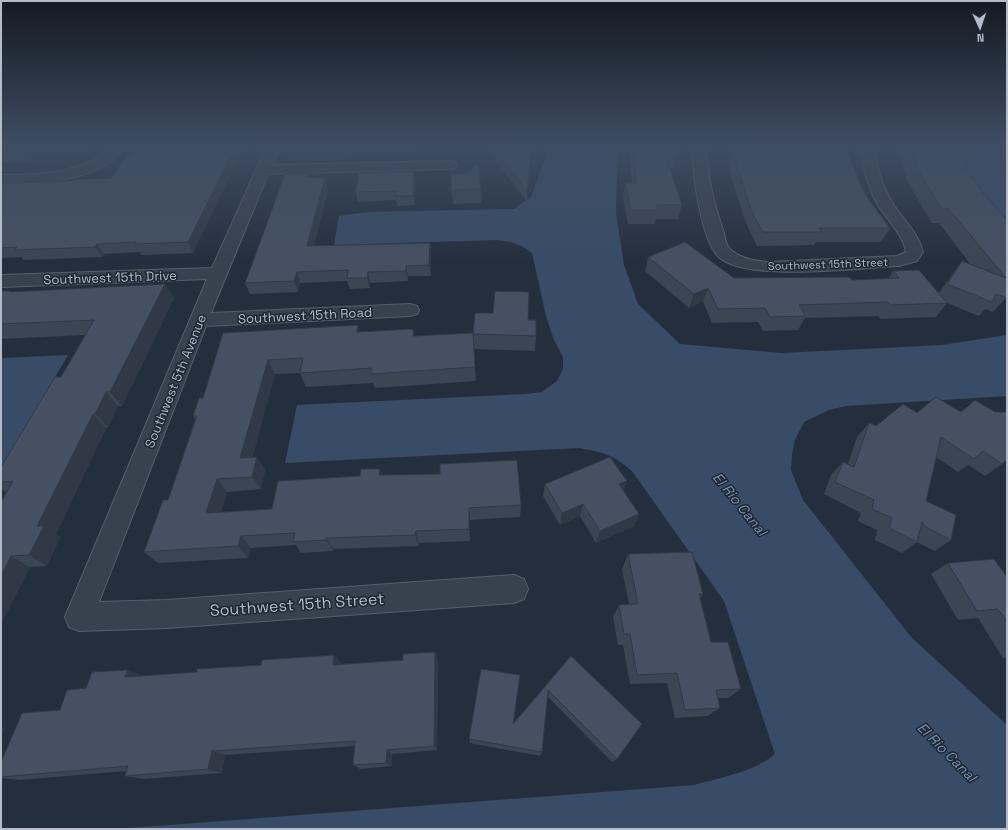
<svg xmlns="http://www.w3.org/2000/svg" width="1008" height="830" viewBox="0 0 1008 830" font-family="'Space Grotesk',sans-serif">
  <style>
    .green { fill: #263c3f }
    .water { fill: #394c67 }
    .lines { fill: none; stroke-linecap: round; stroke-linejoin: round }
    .minor-casing { stroke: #565f6c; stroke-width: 2 }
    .minor { fill: #38414e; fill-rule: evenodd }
    .wall { fill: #3b4654 }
    .shaded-wall { fill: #303945 }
    .building { fill: #455162; stroke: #303945 }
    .labels { text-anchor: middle; stroke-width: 3; stroke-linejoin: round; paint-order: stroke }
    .far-street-label { font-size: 11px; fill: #b4bcc9; stroke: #1d2633 }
    .street-label { font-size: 13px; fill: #b4bcc9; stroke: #1d2633 }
    .water-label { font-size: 14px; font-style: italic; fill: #7c92b1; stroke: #1d2633 }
    .near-street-label { font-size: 16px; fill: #b4bcc9; stroke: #1d2633 }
  </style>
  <rect width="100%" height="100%" fill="#242f3e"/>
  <polygon class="green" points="288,145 426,145 394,157 308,162 293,162 284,157"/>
  <g class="water">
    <path d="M 550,145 L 620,145 L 617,167 L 616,213 L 624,265 L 638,304 L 680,344 L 782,353 L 942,345 L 1007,335 L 1007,396 L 846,406 L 829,410 L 804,422 L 795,440 L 792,454 L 791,470 L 803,500 L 912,638 L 1007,725 L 1007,829 L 117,829 L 694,785 C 722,777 752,773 775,754 L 724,601 L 632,471 C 614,455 603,452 579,448 L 285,463 L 297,405 L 526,394 L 542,392 L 557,381 L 563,369 L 563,357 L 554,340 L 546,316 L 532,253 C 521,244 512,242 498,240 L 334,245 L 339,216 L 367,212 L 514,209 L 531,197 Z"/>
    <polygon points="951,145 1007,145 1007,232"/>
    <polygon points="68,355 1,469 1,360 3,358"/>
  </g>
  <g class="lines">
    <defs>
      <g id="minor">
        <path d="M 112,145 L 127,145 C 100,184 42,182 1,183 L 1,175 C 40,174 83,175 112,145 Z"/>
        <polygon points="267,145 281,145 272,165 450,161 455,162 457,165 455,168 450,169 268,174 211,313 410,304 417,306 419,310 417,314 410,316 206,326 99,602 167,600 514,575 524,579 528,589 524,599 514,603 167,628 79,631 69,627 65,617 207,279 1,287 1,275 212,268"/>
        <path d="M 692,145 L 706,145 C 707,176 714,204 724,233 C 725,239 726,246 731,250 C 741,259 756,261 769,262 L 897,256 L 906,252 C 902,232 886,219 876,202 C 867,184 863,164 859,145 L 873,145 C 877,165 881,185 892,202 C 902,219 918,232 923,252 L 917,261 L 899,266 C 860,268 747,282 720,258 C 701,243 692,170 692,145 Z"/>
      </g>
    </defs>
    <use href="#minor" class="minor-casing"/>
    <use href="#minor" class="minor"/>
  </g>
  <g class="wall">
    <polygon points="1,145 91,145 90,146 84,146 77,153 37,155 32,161 1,162"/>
    <polygon points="484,145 527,145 530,161 527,202"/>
    <polygon points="629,145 676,145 676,155 673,169 670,169 682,205 678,219 656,219 655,224 628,224 623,197 625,183 632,183"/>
    <polygon points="730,145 845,145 861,186 871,203 890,228 881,242 816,242 814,245 757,246 746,223 732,180 728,160 730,152"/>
    <polygon points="897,145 953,145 971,176 987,198 1007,220 1007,297 993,312 985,309 979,316 947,303 936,317 881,319 878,316 805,318 798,330 763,331 758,322 712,323 703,301 689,308 645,271 648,257 734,278 852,280 888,279 893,271 939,293 951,276 962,261 971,265 939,223 932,223 905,178 907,175 902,162"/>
    <polygon points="240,154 193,253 141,255 140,252 104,254 102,257 23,260 22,257 1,258 1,184 111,178"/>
    <polygon points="310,177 325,178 328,189 314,246 430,243 431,253 431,276 408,276 408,281 370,283 370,288 350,289 347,281 300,283 298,292 250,294 245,283"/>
    <polygon points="415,181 415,205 397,206 396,200 358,202 356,192"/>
    <polygon points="481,189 482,203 453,204 451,190"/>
    <polygon points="1,291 11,291 12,292 174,298 122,406 118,406 108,427 106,428 56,534 60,537 47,566 30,567 1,624 1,502 6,492 1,489 1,467 61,377 85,335 1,339"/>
    <polygon points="528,320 536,336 535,351 474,349 476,381 375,388 373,383 306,387 300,373 275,374 252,457 257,457 265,470 261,489 227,492 221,512 272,509 380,469 382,475 521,505 520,517 470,520 470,541 419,543 419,546 333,549 333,551 301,553 296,545 251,548 248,558 158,563 144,552 168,500 195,419 193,416 203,398 223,333 360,332 413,329 414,336 473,333"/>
    <polygon points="936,397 1002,464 985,476 968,465 958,472 936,457 926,501 951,540 935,551 917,542 902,553 875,540 877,530 858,521 861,513 824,494 831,475 843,462 848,464 857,437 869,423 876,426 917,413"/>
    <polygon points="545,484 624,492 639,514 634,526 596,543 580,516 560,525 543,496"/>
    <polygon points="628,554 703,594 700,598 711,642 741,689 728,698 718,698 720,708 707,716 675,718 667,683 630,684 623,645 618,645 613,617 619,605 629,604 622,569"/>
    <polygon points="948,563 1007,577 1007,658 1003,658 978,618 958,620 931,574"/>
    <polygon points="571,656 617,759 612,762 547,696 542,752 540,756 470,743 469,739 513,724"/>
    <polygon points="438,660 437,750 392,754 392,766 360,769 353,765 355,746 225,755 222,773 143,779 125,776 126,771 19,780 1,778 1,762 60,710 86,688 128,670 141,676 341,663 341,664"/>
  </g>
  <g class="shaded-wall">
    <polygon points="31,145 37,155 32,161 25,151"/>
    <polygon points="72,145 83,145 84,146 77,153"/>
    <polygon points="236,145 245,145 193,253 188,242"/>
    <polygon points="531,149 530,161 527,202 527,190"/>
    <polygon points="413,171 415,181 415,205 413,196"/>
    <polygon points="325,178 328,189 311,257 307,246"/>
    <polygon points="430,243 431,253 431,276 429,265"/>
    <polygon points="97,244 104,254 102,257 95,247"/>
    <polygon points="406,266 408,276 408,281 406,271"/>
    <polygon points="297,272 300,283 298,292 294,281"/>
    <polygon points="368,272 370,283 370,288 367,278"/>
    <polygon points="165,284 174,298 122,406 110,392"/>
    <polygon points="708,288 703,301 689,308 694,294"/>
    <polygon points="358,325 362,340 357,332"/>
    <polygon points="268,360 275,374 249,471 240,458"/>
    <polygon points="106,392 118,406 108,427 95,414"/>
    <polygon points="93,414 106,428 56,534 60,537 47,566 29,555 37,526"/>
    <polygon points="257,457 265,470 261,489 252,477"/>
    <polygon points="380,469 384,482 379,475"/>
    <polygon points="217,479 227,492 217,525 206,513"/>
    <polygon points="627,481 623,494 619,484"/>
    <polygon points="583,504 580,516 560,525 562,513"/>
    <polygon points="469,508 470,520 470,541 469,529"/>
    <polygon points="639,514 634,526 596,543 600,531"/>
    <polygon points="416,531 419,543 419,546 415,535"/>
    <polygon points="241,536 251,548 248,558 238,546"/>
    <polygon points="326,538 333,549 333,551 326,540"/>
    <polygon points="11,556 30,567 1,624 1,576"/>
    <polygon points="435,652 438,660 437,750 434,746"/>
    <polygon points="334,655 341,663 340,673 333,665"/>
    <polygon points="128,670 144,677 125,677"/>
    <polygon points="1,727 6,729 1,735"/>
    <polygon points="387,750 392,754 392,766 386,763"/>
    <polygon points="212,751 225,755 222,773 208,769"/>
  </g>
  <g class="building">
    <polygon points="1,145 31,145 25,151 1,152"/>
    <polygon points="136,145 236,145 188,242 135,244 136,242 97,244 95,247 15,250 17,247 1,248 1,184 111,178"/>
    <polygon points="492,145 527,145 531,149 527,190"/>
    <polygon points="633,145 676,145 676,155 665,154 682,205 657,205 658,210 631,210 625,183 636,183"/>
    <polygon points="735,145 845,145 861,186 871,203 890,228 819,228 822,232 763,232 751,210 737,167 732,147 735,147"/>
    <polygon points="909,145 953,145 971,176 987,198 1007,220 1007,298 996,294 992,302 947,284 962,261 1006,278 949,209 942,209 914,164 918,165"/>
    <polygon points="478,163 481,189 451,190 451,174 467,173"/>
    <polygon points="413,171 413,196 395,196 396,191 356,192 359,173"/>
    <polygon points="309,173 308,177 325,178 307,246 430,243 429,265 406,266 406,271 368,272 367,278 347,278 348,270 297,272 294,281 245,283 285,174"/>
    <polygon points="685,242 734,278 849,277 852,280 899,278 893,271 919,270 947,303 891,305 888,302 799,305 806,316 770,317 765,308 718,309 708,288 694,294 648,257"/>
    <polygon points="165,284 110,392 106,392 95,414 93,414 37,526 44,526 29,555 11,556 1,576 1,502 13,481 1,482 1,467 55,377 61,377 94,320 1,324 1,291 11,291 10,292"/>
    <polygon points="495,291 529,292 528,320 536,320 536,336 473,334 475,367 371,374 371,368 300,373 303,358 268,360 240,458 257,457 252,477 217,479 206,513 272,509 278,481 360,476 361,469 380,469 379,475 440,474 440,464 517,460 521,505 469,508 469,529 416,531 415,535 326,538 326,540 293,542 295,533 241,536 238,546 144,552 163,500 168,500 197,416 193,416 199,398 203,398 223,333 358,325 357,332 413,329 413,336 473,333 475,313 493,313"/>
    <polygon points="936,397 961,412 975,400 995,412 1007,412 1007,459 1002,464 983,451 974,459 941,437 926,501 956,515 951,540 926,527 922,522 917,542 889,528 892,518 872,509 874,500 835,482 843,462 854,467 869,423 876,426 903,404 917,413"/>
    <polygon points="610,457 627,481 619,484 639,514 600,531 583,504 562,513 545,484"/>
    <polygon points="692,552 703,594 699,594 711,642 728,642 741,689 716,690 720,708 685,710 677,673 637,675 630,634 624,634 619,605 638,604 628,554"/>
    <polygon points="994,559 1007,577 1007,622 998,609 977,611 948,563"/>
    <polygon points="435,652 434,746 387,750 386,763 353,765 355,741 212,751 208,769 125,776 128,766 1,777 1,762 22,713 60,710 67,690 86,688 92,672 128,670 125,677 197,672 197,669 261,665 262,660 334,655 333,665 403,660 403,654"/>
    <polygon points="571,656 642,724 617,759 548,690 542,752 469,739 481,669 520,675 513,724"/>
  </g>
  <linearGradient id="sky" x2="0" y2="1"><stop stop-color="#141a22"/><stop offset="0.56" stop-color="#3f4d63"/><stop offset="1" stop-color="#3f4d63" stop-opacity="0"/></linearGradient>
  <rect width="1008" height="261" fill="url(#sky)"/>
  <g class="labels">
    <g class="far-street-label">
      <text transform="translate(828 264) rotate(-2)" y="4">Southwest 15th Street</text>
    </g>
    <g class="street-label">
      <text transform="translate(110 277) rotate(-2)" y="5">Southwest 15th Drive</text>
      <text transform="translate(305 315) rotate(-3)" y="5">Southwest 15th Road</text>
      <text transform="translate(175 381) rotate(-68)" y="5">Southwest 5th Avenue</text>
    </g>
    <g class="water-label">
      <text transform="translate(740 504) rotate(51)" y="5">El Rio Canal</text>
      <text transform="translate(947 752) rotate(45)" y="5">El Rio Canal</text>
    </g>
    <g class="near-street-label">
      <text transform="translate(297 604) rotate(-4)" y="6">Southwest 15th Street</text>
    </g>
  </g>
  <rect width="1008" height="830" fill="none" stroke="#b4bcc9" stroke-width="4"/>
  <g transform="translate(980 28) rotate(177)" stroke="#1d2633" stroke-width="3" paint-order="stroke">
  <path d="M0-3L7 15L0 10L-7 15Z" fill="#b4bcc9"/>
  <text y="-6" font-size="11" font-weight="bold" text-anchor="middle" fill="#b4bcc9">N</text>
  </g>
</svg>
